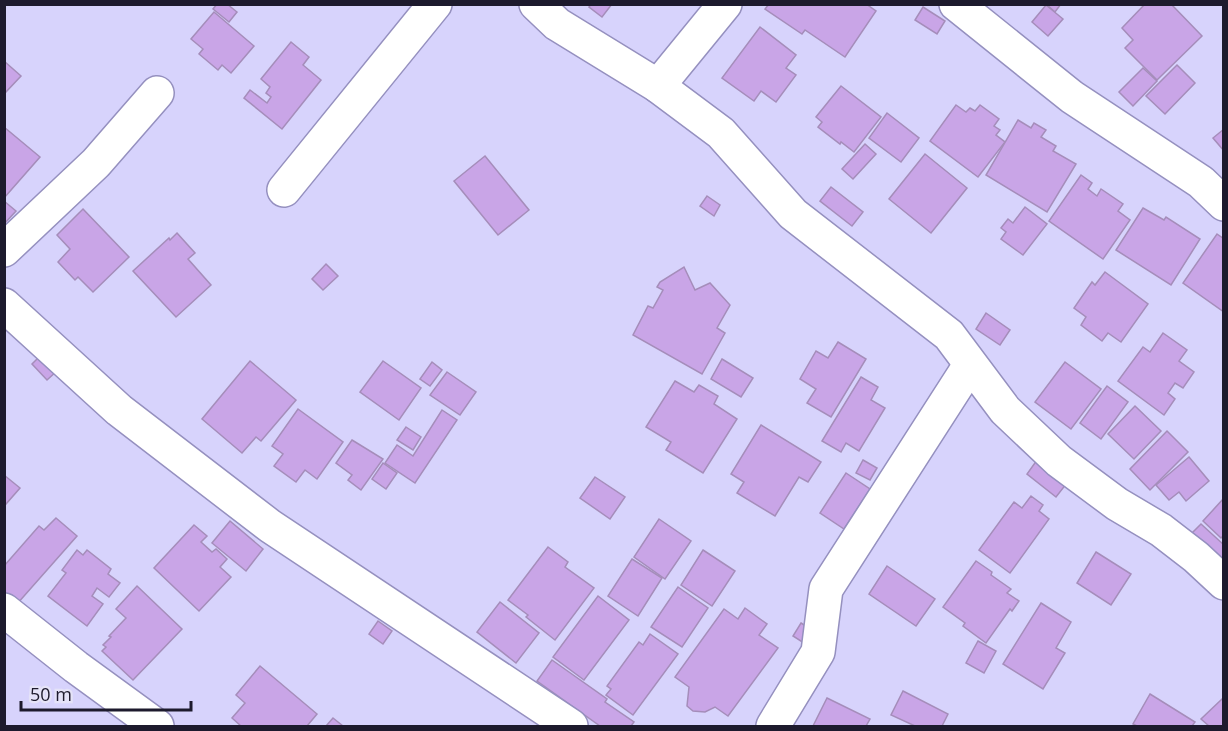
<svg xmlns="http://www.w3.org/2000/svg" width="1228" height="731" viewBox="0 0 1228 731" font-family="'Open Sans',sans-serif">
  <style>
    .building { fill: #c9a5e7; stroke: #a58dba; stroke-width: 1.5 }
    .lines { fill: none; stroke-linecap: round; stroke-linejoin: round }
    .minor-casing { stroke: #9590bf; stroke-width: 36 }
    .minor { stroke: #fff; stroke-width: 33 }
  </style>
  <rect width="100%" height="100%" fill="#d7d3fc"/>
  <g class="building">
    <polygon points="217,4 227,4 237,12 229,22 213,9"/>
    <polygon points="591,4 612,4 602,17 589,7"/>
    <polygon points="769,4 866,4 876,11 845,57 805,30 802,34 765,9"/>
    <polygon points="1046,4 1061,4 1055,12"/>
    <polygon points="1145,4 1171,4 1202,36 1157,80 1125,48 1133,40 1122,28"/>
    <polygon points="1046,5 1063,19 1048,36 1032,22"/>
    <polygon points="923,7 945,21 937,34 915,20"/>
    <polygon points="214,12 254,46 231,73 222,65 218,70 199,54 203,49 191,39"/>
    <polygon points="760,27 796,55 786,68 796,75 776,102 761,91 754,101 722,78"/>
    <polygon points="291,42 309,57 303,65 321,80 282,129 244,98 250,90 267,103 271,97 266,93 270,87 261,79"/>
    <polygon points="4,61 21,76 4,94"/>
    <polygon points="1177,65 1195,83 1165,114 1146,96"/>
    <polygon points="1143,68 1157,81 1133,106 1119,92"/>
    <polygon points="841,86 881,117 854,152 841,142 840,144 818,127 822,122 816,117"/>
    <polygon points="956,105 966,112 970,108 975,111 980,105 999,119 994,126 1000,130 996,135 1005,142 978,177 930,141"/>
    <polygon points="887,113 919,138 901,162 869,138"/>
    <polygon points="1018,120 1031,128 1034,123 1046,130 1041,137 1056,146 1053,151 1076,164 1047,212 986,175"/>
    <polygon points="4,127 40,157 4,198"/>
    <polygon points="1224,129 1224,151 1213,138"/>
    <polygon points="865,144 876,154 853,179 842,169"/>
    <polygon points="925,154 967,188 931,233 889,199"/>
    <polygon points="485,156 529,210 498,235 454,181"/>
    <polygon points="1081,175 1092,183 1088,189 1097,196 1101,189 1123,204 1118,211 1130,220 1103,259 1049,221"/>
    <polygon points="831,187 863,212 852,226 820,201"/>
    <polygon points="707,196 720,205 714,216 700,206"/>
    <polygon points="4,201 16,211 4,224"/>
    <polygon points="1025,207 1047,224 1023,255 1001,239 1006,232 1001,228 1008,219 1013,223"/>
    <polygon points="1143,208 1164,220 1166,217 1200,239 1171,285 1116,250"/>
    <polygon points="83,209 129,257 93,292 78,277 75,280 58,262 70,249 57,235"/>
    <polygon points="177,233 195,253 188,259 211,285 176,317 133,271 169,238 170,240"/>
    <polygon points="1217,234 1224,239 1224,312 1183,283"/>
    <polygon points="326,264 338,276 323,290 312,279"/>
    <polygon points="684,267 695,290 710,283 730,305 717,328 725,333 702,374 633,335 648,306 653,308 663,290 657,287 660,282"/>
    <polygon points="1105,272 1148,304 1121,342 1108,333 1102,341 1081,325 1086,317 1074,308 1092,282 1095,285"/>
    <polygon points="986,313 1010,330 1000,345 976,329"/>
    <polygon points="1163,333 1187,350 1179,361 1194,372 1183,388 1175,383 1168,393 1175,399 1164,415 1118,381 1143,347 1150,352"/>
    <polygon points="838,342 866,359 831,417 807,403 816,389 800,379 816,351 828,358"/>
    <polygon points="43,353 58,370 47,380 32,364"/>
    <polygon points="722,359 753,378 741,397 711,379"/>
    <polygon points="250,361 296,400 261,441 256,437 242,453 202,419"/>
    <polygon points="383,361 421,388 399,420 360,392"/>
    <polygon points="432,362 442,370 430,386 420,379"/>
    <polygon points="1065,362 1101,389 1071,429 1035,402"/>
    <polygon points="447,372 476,392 460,415 430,395"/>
    <polygon points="861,377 878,387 871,400 885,408 859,451 846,443 841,452 822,441"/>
    <polygon points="675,381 694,392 699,385 718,396 714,404 737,419 703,473 666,450 671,442 646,427"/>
    <polygon points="1107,386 1128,402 1101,439 1080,423"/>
    <polygon points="1135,406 1161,431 1134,459 1108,434"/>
    <polygon points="298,409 343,442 317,479 305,470 296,482 274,466 283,454 272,446"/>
    <polygon points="442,410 457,420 415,483 385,463 397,445 413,456"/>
    <polygon points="761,425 821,462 808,482 799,477 775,516 737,493 744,482 731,474"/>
    <polygon points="406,427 421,437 413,450 397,440"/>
    <polygon points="1167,431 1188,452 1150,490 1130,469"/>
    <polygon points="352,440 383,459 361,490 348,480 352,475 336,463"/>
    <polygon points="1189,457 1209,481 1186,501 1179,492 1169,500 1156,485"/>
    <polygon points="863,460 877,468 870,480 856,473"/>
    <polygon points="1037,460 1067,483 1056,497 1027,474"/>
    <polygon points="383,463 397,473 386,489 372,479"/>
    <polygon points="846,473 870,489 844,529 820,513"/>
    <polygon points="4,475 20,488 6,504 4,503"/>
    <polygon points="595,477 625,497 610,519 580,498"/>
    <polygon points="1031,496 1043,505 1039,511 1049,519 1010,573 979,550 1014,502 1022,508"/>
    <polygon points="1224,498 1224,535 1221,538 1203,521"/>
    <polygon points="56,518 77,536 17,604 4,593 4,566 39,526 44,530"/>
    <polygon points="659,519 691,541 665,579 634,557"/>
    <polygon points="230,521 263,549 246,571 212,543"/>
    <polygon points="1201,524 1224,545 1224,559 1221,562 1191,534"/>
    <polygon points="194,525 207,536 201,542 212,552 216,549 227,559 220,567 231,577 199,611 154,568"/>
    <polygon points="548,547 568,562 565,567 594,588 555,640 526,617 528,615 508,600"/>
    <polygon points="77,550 83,555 87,550 111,569 108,574 120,583 109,597 97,588 92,596 103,604 87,626 48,596 66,573 62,570"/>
    <polygon points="703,550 735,571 712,606 681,585"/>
    <polygon points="1096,552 1131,574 1111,605 1077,583"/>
    <polygon points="632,559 662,578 638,616 608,596"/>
    <polygon points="976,561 992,572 991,575 1011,589 1007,593 1019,601 1012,611 1010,609 986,643 963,626 965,623 943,607"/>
    <polygon points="887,566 935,599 916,626 869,594"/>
    <polygon points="137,586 182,629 133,680 102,651 106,647 103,645 111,637 109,636 126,618 116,609"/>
    <polygon points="678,587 708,608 682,647 651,627"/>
    <polygon points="598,596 629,620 584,680 553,657"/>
    <polygon points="500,602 539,633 516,663 477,632"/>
    <polygon points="1041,603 1071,622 1056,648 1065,653 1043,689 1003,664"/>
    <polygon points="745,608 767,624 759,635 778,648 728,716 715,707 705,712 693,711 687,706 689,687 675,677 724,609 738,619"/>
    <polygon points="378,621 392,631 383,644 369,634"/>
    <polygon points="801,623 815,632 807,645 793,636"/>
    <polygon points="650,634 678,654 633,715 606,695 611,689 607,686 639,642 643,645"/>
    <polygon points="978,641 996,651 984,673 966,663"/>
    <polygon points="552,660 607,699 605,702 634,722 631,726 600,726 537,681"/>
    <polygon points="260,666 317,714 307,726 241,726 232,718 245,703 236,695"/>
    <polygon points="903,691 948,714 942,726 915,726 891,715"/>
    <polygon points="1150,694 1195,722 1192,726 1137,726 1133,724"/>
    <polygon points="827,698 870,719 866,726 813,726"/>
    <polygon points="1222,699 1224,701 1224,726 1209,726 1201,719"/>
    <polygon points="333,718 343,726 326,726"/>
  </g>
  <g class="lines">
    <defs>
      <g id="minor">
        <polyline points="536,4 557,24 658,86 721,133 793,214 949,335 1005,410 1059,461 1117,504 1161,530 1196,557 1224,583"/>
        <polyline points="956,4 1072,97 1201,182 1224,204"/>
        <polyline points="658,86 725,4"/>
        <polyline points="284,190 435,4"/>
        <polyline points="4,250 96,163 157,93"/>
        <polyline points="4,305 119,410 270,526 571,726"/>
        <polyline points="4,610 76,667 157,726"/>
        <polyline points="773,726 818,652 826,589 970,365"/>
      </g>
    </defs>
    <use href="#minor" class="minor-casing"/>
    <use href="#minor" class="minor"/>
  </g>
  <rect width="1228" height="731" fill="none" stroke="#1d1a2d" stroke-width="12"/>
  <path d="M21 701v9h170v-9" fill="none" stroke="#1d1a2d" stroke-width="3"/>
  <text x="30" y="701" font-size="18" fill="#1d1a2d" stroke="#e5e3f8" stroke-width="4.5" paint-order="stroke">50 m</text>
</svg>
